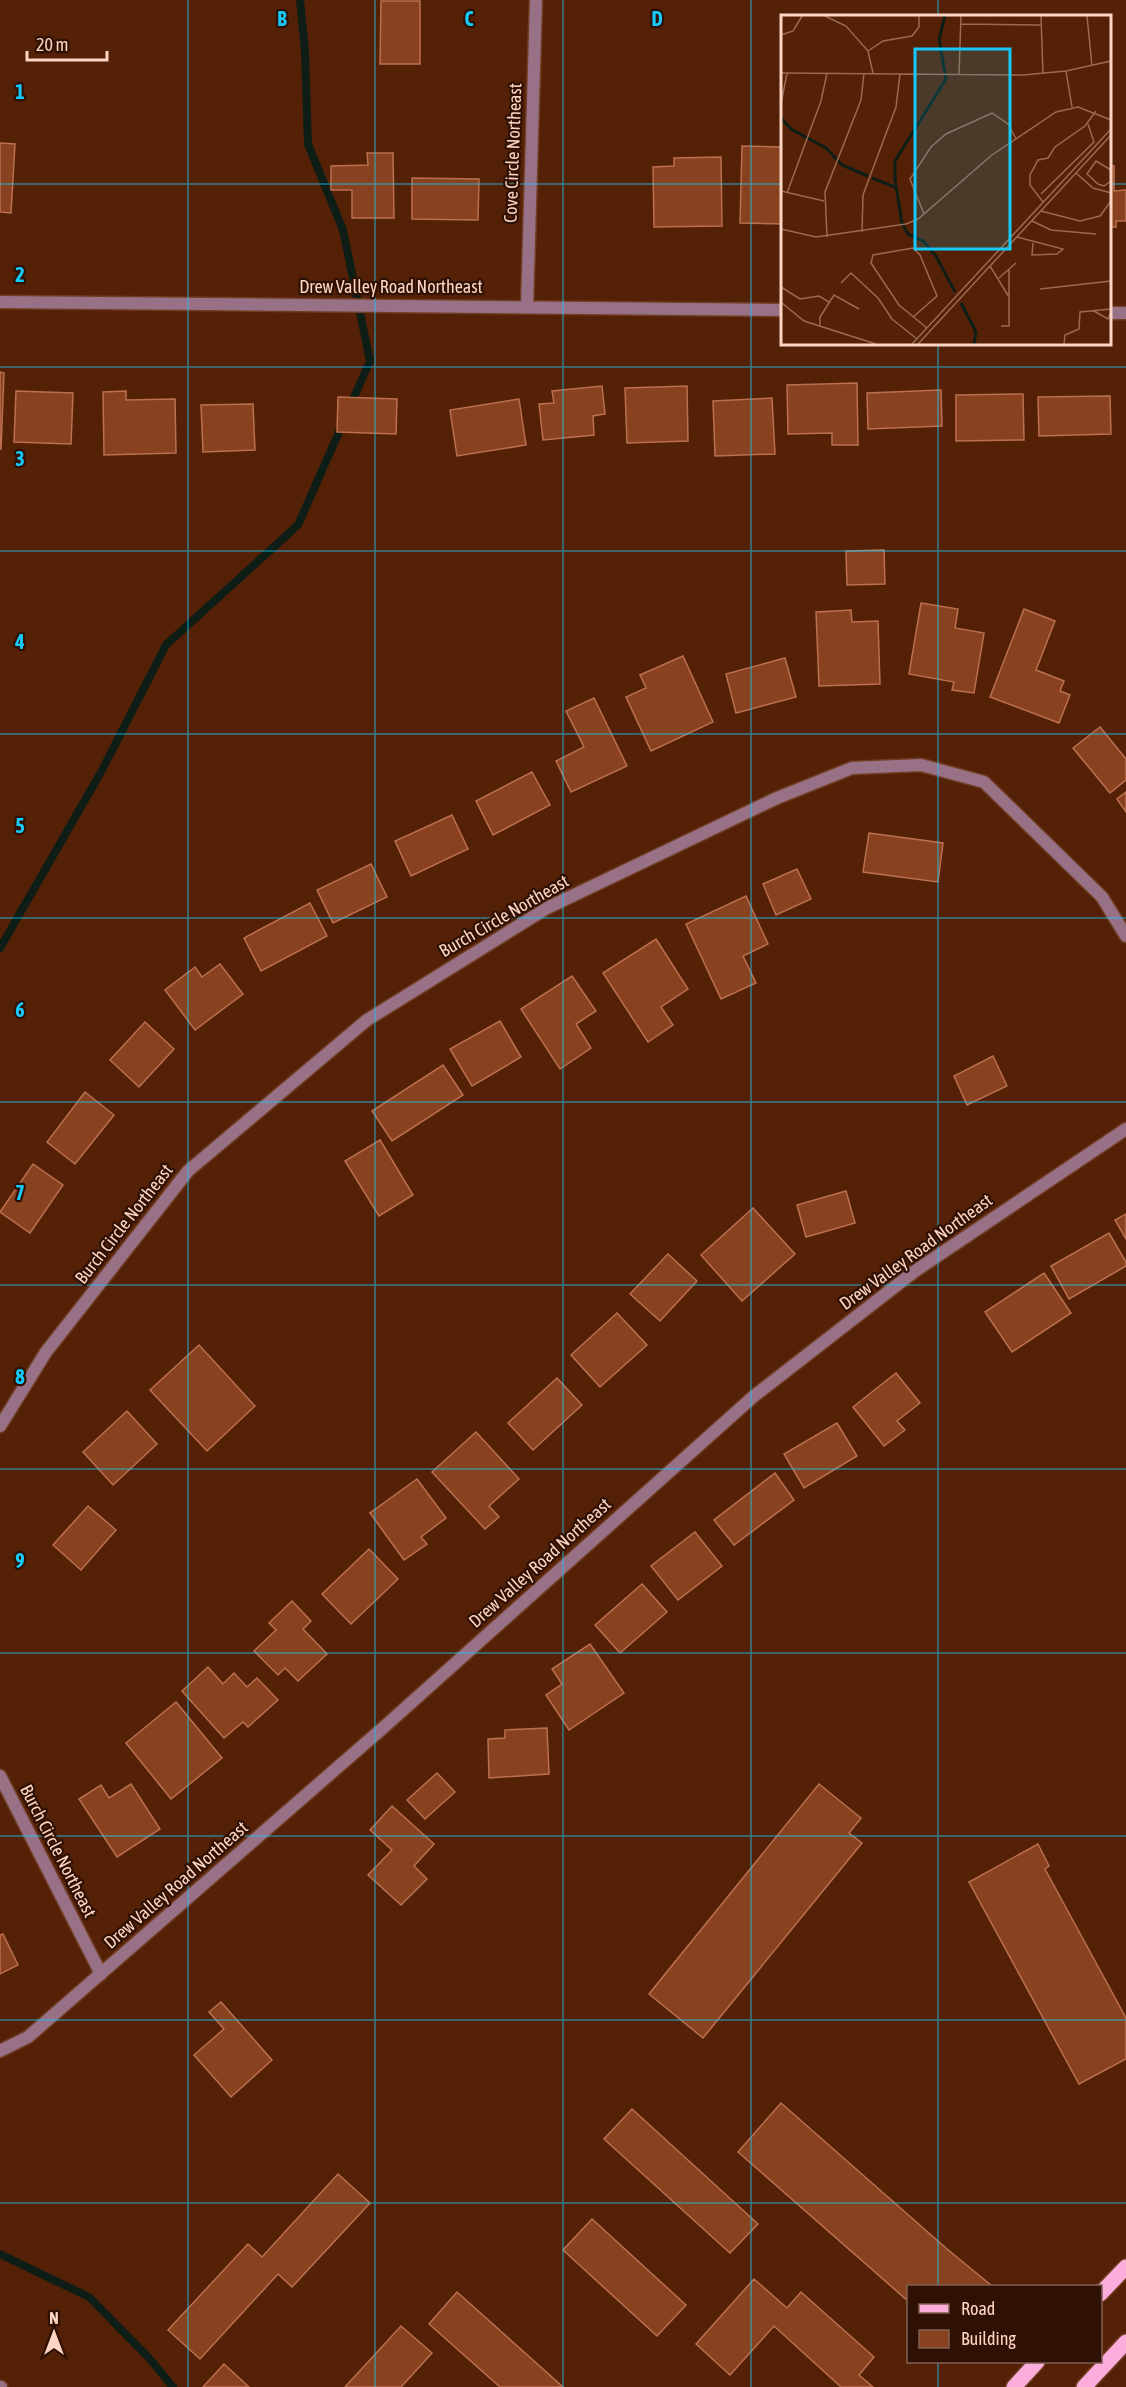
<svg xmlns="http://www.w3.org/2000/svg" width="1126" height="2387" viewBox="0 0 1126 2387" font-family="'Asap Condensed',sans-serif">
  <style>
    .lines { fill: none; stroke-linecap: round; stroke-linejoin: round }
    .stream { stroke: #0e1e17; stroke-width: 8 }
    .building { fill: #884220; stroke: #bb704f; stroke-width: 1.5 }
    .minor-casing { stroke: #703e24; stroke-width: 15 }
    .primary-casing { stroke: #703e24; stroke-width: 18 }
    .minor { stroke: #987187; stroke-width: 12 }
    .primary { stroke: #fdaddb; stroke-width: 15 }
    .grid { fill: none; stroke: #16cafb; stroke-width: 1.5; stroke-opacity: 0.55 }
    .labels { text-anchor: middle; stroke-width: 4.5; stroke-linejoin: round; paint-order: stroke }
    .street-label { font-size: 18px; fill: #fed4c2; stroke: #2e1104 }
    .inset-river { fill: none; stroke: #0e1e17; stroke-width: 3 }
    .inset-road { fill: none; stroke: #996951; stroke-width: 1.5 }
    .view { fill: #16cafb; fill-opacity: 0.15; stroke: #16cafb; stroke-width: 3 }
    .inset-edge { fill: none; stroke: #fed4c2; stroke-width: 3 }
    .grid-label { font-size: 20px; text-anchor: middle; font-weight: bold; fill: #16cafb; stroke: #2e1104; stroke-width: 4.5; stroke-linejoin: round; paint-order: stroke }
  </style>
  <rect width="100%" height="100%" fill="#552106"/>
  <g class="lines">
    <g class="stream">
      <polyline points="300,0 305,51 308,144 343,230 370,361 350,406"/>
      <polyline points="0,948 101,772 166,645 298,525 343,423"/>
      <polyline points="0,2254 89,2297 149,2358 173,2387"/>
    </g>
  </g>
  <g class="building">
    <polygon points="381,1 420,1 420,64 380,64"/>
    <polygon points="0,143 15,144 11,213 0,212"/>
    <polygon points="742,146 782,147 782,224 740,223"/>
    <polygon points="367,153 393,153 394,218 352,218 352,190 331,190 331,166 368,165"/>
    <polygon points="721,157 722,226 654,227 653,167 674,166 674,158"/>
    <polygon points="1110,166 1114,166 1114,191 1126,190 1126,221 1116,221 1116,227 1110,227"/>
    <polygon points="412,178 479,179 478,220 412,219"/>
    <polygon points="0,372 4,373 1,449 0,449"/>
    <polygon points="857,383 858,445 832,445 832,433 788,434 787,385"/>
    <polygon points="602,386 605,414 593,416 594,435 543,440 539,404 554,403 552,391"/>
    <polygon points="687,386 688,441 627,443 625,388"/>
    <polygon points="941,390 942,426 868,429 867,393"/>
    <polygon points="16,391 73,393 71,444 14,442"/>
    <polygon points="126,391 126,400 175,399 176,453 104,455 103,392"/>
    <polygon points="1023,394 1024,440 956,441 956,395"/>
    <polygon points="1110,396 1111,434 1039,436 1038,397"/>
    <polygon points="338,397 397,399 396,434 337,432"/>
    <polygon points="772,398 775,454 715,456 713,401"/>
    <polygon points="519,399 526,445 457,456 450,410"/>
    <polygon points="253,404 255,450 203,452 201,405"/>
    <polygon points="884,550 885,584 847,585 846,551"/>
    <polygon points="921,603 958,609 955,628 984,633 974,693 952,690 954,682 909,674"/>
    <polygon points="1024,609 1055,621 1036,670 1064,681 1060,691 1070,695 1059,723 990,697"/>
    <polygon points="851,610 852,622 878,621 880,684 819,686 816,612"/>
    <polygon points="683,656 713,722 651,751 626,697 646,688 640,675"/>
    <polygon points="785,658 796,697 736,713 726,674"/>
    <polygon points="594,698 627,766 571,792 556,761 584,747 566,711"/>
    <polygon points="1100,727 1126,759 1126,780 1110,793 1073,748"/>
    <polygon points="532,772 550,805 493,835 476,801"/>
    <polygon points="1126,792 1126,812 1117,799"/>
    <polygon points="452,815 468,849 411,876 395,841"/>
    <polygon points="869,833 943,843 938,882 863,872"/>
    <polygon points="371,864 387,897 333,923 317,890"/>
    <polygon points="797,869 811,899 776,915 763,884"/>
    <polygon points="746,896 768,944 743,956 756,983 721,999 686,924"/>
    <polygon points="310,903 327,936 261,971 244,938"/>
    <polygon points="656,939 688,989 661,1007 673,1025 648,1042 603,973"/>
    <polygon points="220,964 243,994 195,1030 165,990 195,967 202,977"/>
    <polygon points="572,976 596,1011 576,1024 591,1048 560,1069 521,1009"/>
    <polygon points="500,1021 521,1057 472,1086 450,1049"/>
    <polygon points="145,1022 174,1049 139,1087 110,1060"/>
    <polygon points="993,1056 1007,1086 967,1105 954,1076"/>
    <polygon points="443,1065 463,1095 392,1141 372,1111"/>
    <polygon points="85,1092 114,1115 75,1164 47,1142"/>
    <polygon points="380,1140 413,1195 379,1216 345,1161"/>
    <polygon points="33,1164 63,1185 30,1233 0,1212"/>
    <polygon points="846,1191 855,1223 806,1237 797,1205"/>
    <polygon points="753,1208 795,1254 742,1301 701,1255"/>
    <polygon points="1126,1214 1126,1239 1115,1220"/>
    <polygon points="1109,1233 1126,1262 1126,1266 1069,1299 1051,1266"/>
    <polygon points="668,1254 697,1281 660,1321 630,1294"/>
    <polygon points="1044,1273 1071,1313 1012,1352 985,1312"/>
    <polygon points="617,1313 647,1345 600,1387 571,1355"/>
    <polygon points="199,1345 255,1406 207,1451 150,1390"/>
    <polygon points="896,1373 920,1403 897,1421 905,1430 884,1446 853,1407"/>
    <polygon points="557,1378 582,1405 533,1450 508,1423"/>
    <polygon points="127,1411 157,1444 113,1485 83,1452"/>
    <polygon points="837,1423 857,1456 804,1488 784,1454"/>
    <polygon points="476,1432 519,1479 489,1506 499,1517 485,1529 432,1472"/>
    <polygon points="775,1473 794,1500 734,1545 714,1520"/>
    <polygon points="417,1479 446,1518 421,1537 427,1544 404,1560 370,1513"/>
    <polygon points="88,1506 116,1530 81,1570 53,1545"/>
    <polygon points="695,1532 722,1566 678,1600 651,1566"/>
    <polygon points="369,1549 398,1579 351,1624 322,1594"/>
    <polygon points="642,1584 667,1612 620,1653 595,1625"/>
    <polygon points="292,1601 311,1621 303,1629 327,1654 298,1681 285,1668 278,1675 254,1651 276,1630 269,1623"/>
    <polygon points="590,1644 624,1693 569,1730 546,1695 562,1684 552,1669"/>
    <polygon points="208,1667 223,1684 234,1673 247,1687 257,1678 278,1700 248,1727 243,1722 224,1738 182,1691"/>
    <polygon points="176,1702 222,1758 171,1799 126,1743"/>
    <polygon points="547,1728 549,1774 489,1778 488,1739 505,1738 505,1730"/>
    <polygon points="437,1773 455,1792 425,1819 407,1800"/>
    <polygon points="131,1784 160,1829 117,1857 79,1799 101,1785 109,1798"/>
    <polygon points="819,1784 861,1818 849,1833 862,1843 703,2038 649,1994"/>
    <polygon points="392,1806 434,1844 414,1866 427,1879 401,1905 368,1875 392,1850 370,1830"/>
    <polygon points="1038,1844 1049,1866 1045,1869 1126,2018 1126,2059 1079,2084 969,1882"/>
    <polygon points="3,1934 18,1965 0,1974 0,1935"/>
    <polygon points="221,2002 272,2060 231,2097 194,2055 224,2029 209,2012"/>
    <polygon points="781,2103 947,2249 992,2286 908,2286 908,2301 738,2152"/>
    <polygon points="632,2109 758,2224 730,2253 604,2139"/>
    <polygon points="338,2174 370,2203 292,2287 278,2274 200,2359 168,2330 248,2244 262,2257"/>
    <polygon points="592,2219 686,2305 657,2336 563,2250"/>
    <polygon points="754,2279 787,2308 801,2292 874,2357 859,2375 873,2387 841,2387 774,2326 730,2375 696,2344"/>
    <polygon points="457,2292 563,2387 500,2387 429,2324"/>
    <polygon points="401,2326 432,2353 401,2387 345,2387"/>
    <polygon points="224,2364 249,2387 203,2387"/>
  </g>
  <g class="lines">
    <defs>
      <g id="minor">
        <polyline points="0,302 782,310"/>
        <polyline points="527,307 536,0"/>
        <polyline points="1110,313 1126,313"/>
        <polyline points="0,1426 46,1352 188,1171 367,1020 547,908 777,798 852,768 921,765 984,782 1102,897 1126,936"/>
        <polyline points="0,1776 101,1974"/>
        <polyline points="0,2051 28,2037 384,1727 754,1396 915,1271 1126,1129"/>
        <polyline points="0,2387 1,2387"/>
      </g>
      <g id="primary">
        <polyline points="1100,2294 1126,2267"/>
        <polyline points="1014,2387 1037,2362"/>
        <polyline points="1084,2387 1126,2342"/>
      </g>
    </defs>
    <use href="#minor" class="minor-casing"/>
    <use href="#primary" class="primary-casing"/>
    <use href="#minor" class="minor"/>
    <use href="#primary" class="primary"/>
  </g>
  <path class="grid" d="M 188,0 L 188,2387M 375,0 L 375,2387M 563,0 L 563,2387M 751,0 L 751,2387M 938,0 L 938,16M 0,184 L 782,184M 1110,184 L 1126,184M 938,344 L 938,2286M 0,367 L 1126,367M 0,551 L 1126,551M 0,734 L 1126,734M 0,918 L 1126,918M 0,1102 L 1126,1102M 0,1285 L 1126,1285M 0,1469 L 1126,1469M 0,1653 L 1126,1653M 0,1836 L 1126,1836M 0,2020 L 1126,2020M 0,2203 L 1126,2203M 938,2362 L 938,2387"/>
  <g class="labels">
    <g class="street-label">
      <text transform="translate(513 153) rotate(-88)" y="6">Cove Circle Northeast</text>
      <text x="391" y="293">Drew Valley Road Northeast</text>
      <text transform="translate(504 916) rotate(-30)" y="6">Burch Circle Northeast</text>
      <text transform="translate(124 1224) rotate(-52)" y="6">Burch Circle Northeast</text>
      <text transform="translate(916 1252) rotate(-36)" y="6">Drew Valley Road Northeast</text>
      <text transform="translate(540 1563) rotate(-42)" y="6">Drew Valley Road Northeast</text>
      <text transform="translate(58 1851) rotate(63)" y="6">Burch Circle Northeast</text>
      <text transform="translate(176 1885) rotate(-41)" y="6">Drew Valley Road Northeast</text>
    </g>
  </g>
  <g transform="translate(781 15)">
    <rect width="330" height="330" fill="#552106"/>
    <path class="inset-river" d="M 164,1 L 158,24 L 165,64 L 114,146 L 114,165 L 121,208 L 127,219 L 142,226 L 155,241 L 174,277M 0,103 L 10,114 L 45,133 L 61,150 L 87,161M 91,163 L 114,172M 180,288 L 195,317 L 193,329"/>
    <path class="inset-road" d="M 44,1 L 65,11 L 87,36 L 92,58M 260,1 L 262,59M 306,1 L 311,51M 180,9 L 260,10M 0,20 L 12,16 L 21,1M 87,36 L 102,26 L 131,21 L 138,12 L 138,1M 285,56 L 291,92M 0,58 L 242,60 L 285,56 L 330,46M 178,59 L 180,1M 0,89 L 6,58M 330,155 L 315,146 L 306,159 L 317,169 L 323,171 L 330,166M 295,158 L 312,173 L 330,178M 0,176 L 43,186M 6,178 L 40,86 L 46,58M 260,179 L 313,127 L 307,109M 262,187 L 249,170 L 249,160 L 257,145 L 267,143 L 274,132 L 304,111 L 315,96M 260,196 L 299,206 L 319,201 L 330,186M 143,199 L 129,164 L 150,132 L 165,119 L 211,98 L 227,109 L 235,124M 251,206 L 270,215 L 315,219M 0,214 L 35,222 L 125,209 L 137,204 L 211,140 L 275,97 L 297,92 L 330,105M 81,217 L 82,180 L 115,92 L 119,59M 46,222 L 44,177 L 80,85 L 83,58M 236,222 L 282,234 L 276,239 L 251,240 L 252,228M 209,251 L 228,282M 218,263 L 235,248M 60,268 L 70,258 L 97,283 L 111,304 L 136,324M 0,272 L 19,284 L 38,281 L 48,287M 259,274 L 330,266M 1,288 L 23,306 L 95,329M 313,296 L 327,304 L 330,297M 132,302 L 156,281 L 139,240 L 132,233 L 92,240 L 90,248 L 118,290 L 146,313M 39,311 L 39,302 L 53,280 L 78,294M 220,311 L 228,311 L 228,255M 131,329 L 330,114M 137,329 L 330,120M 283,329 L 284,320 L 298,314 L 299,297 L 330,294"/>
    <path class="view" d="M 134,34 L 229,34 L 229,234 L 134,234 Z"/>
    <rect width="330" height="330" class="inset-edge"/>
  </g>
  <g class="grid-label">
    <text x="282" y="26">B</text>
    <text x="469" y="26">C</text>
    <text x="657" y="26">D</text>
    <text x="20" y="99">1</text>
    <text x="20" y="282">2</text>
    <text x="20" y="466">3</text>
    <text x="20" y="649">4</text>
    <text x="20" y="833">5</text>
    <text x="20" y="1017">6</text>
    <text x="20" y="1200">7</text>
    <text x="20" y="1384">8</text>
    <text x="20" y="1568">9</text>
  </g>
  <rect x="907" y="2285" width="195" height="78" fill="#2e1104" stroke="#815f50" stroke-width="1.5"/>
  <rect x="919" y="2304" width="30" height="9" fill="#fdaddb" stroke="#815f50" stroke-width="1.5"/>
  <text x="961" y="2315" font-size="18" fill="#fed4c2">Road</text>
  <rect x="919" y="2330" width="30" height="18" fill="#884220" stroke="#815f50" stroke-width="1.5"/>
  <text x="961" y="2345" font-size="18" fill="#fed4c2">Building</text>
  <g transform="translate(54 2333)" stroke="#2e1104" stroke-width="4.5" paint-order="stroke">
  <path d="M0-4.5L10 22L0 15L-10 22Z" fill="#fed4c2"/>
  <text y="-9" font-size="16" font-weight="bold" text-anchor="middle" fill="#fed4c2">N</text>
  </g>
  <path d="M27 51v9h80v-9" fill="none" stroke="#fed4c2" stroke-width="3"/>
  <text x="36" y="51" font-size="18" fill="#fed4c2" stroke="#2e1104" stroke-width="4.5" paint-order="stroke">20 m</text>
</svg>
